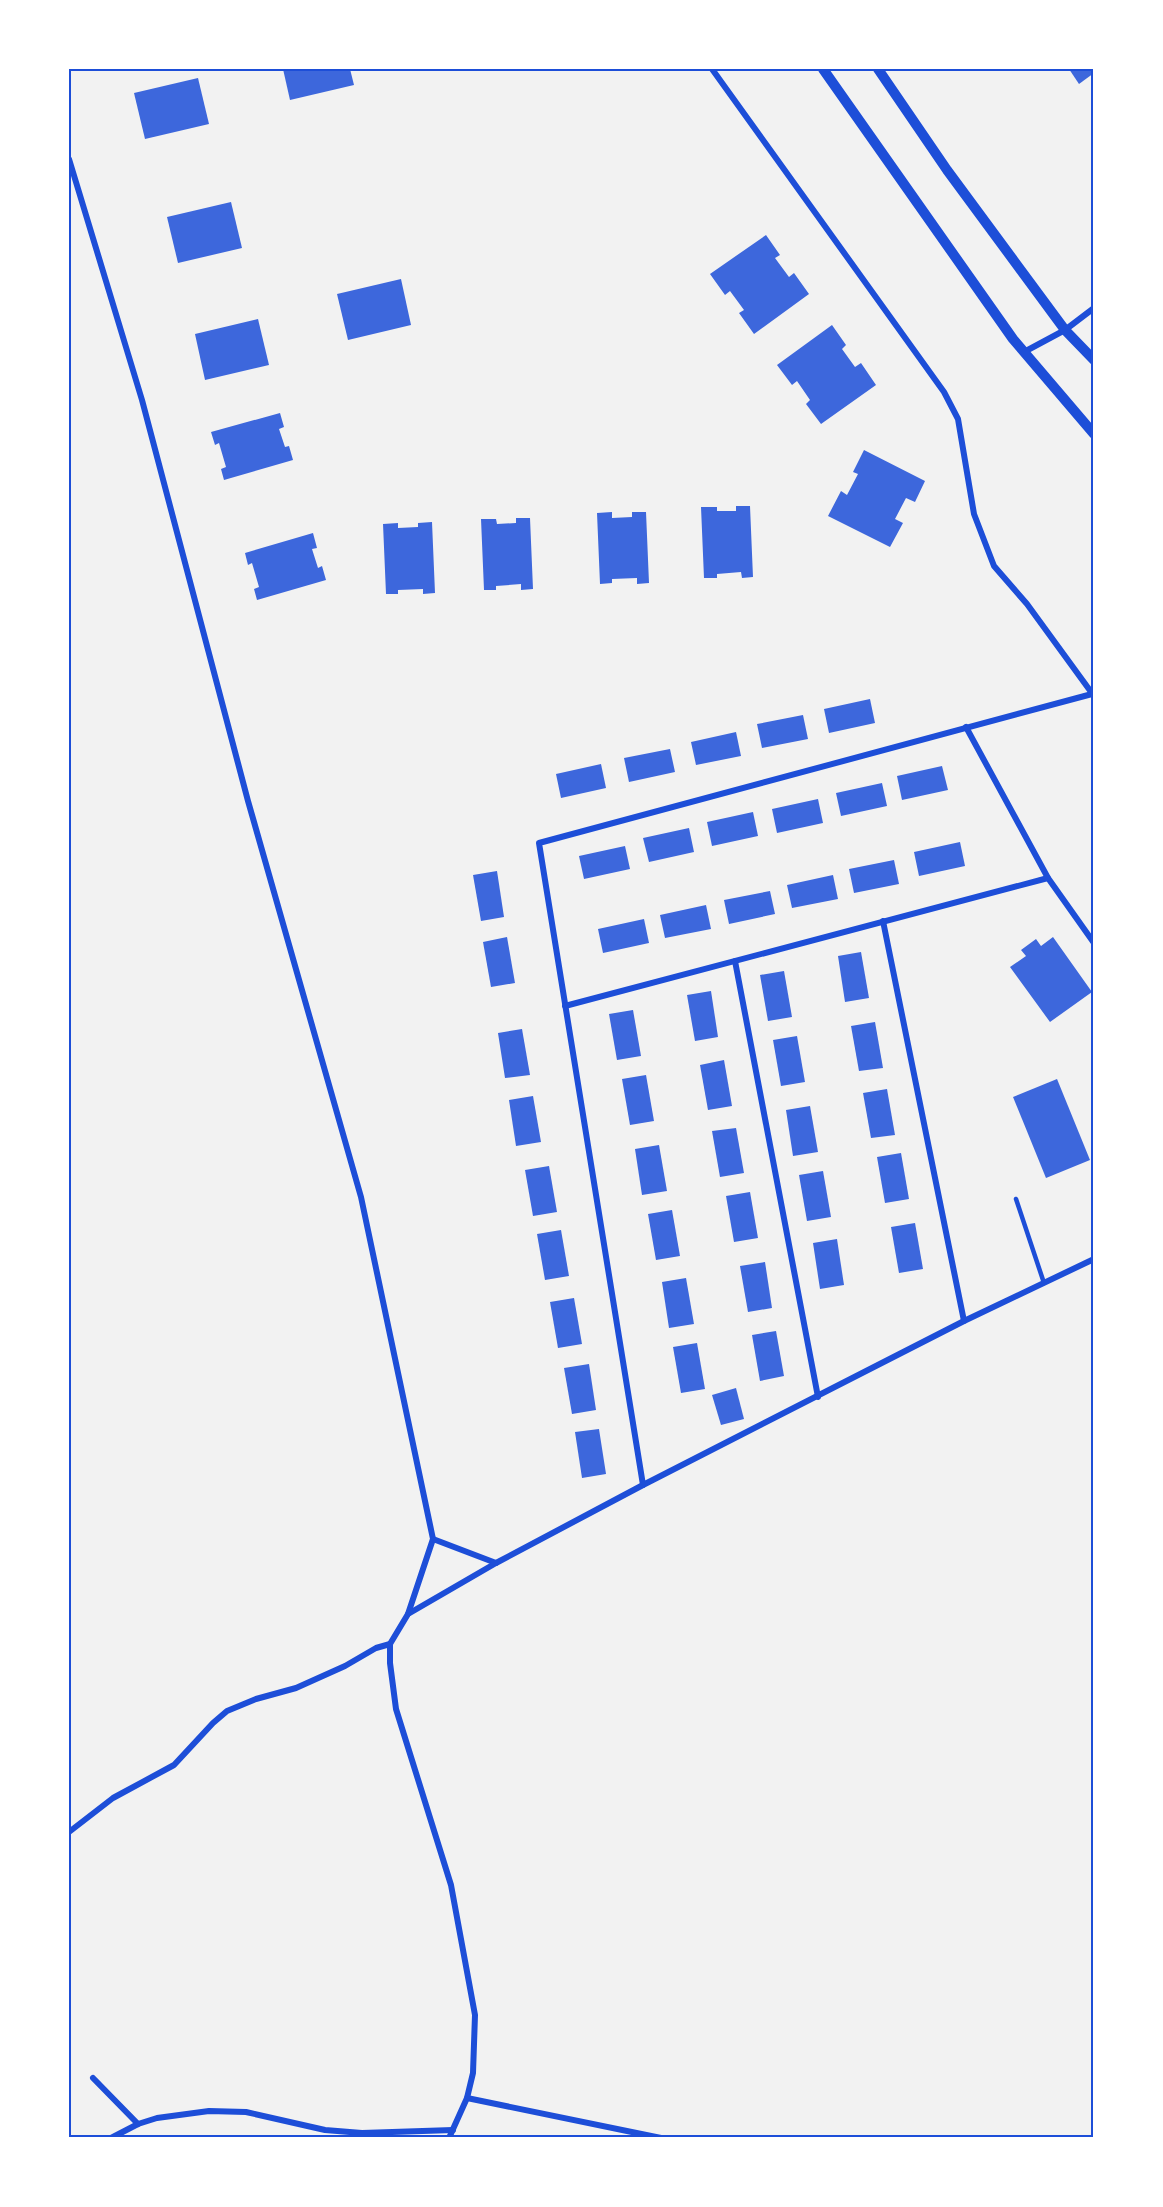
<svg xmlns="http://www.w3.org/2000/svg" width="1163" height="2207" viewBox="0 0 1163 2207" font-family="'Varela Round',sans-serif">
  <style>
    .building { fill: #3d67dc }
    .lines { fill: none; stroke-linecap: round; stroke-linejoin: round }
    .service { stroke: #1d4ed8; stroke-width: 4.5 }
    .minor { stroke: #1d4ed8; stroke-width: 6 }
    .tertiary { stroke: #1d4ed8; stroke-width: 10 }
    .neatline { fill: none; stroke: #1d4ed8; stroke-width: 2 }
  </style>
  <rect width="100%" height="100%" fill="#f2f2f2"/>
  <g class="building">
    <polygon points="283,69 350,69 354,85 290,100"/>
    <polygon points="1069,69 1094,69 1094,73 1079,84"/>
    <polygon points="198,78 209,124 145,139 134,93"/>
    <polygon points="231,202 242,248 178,263 167,217"/>
    <polygon points="766,235 780,255 775,258 789,277 794,273 809,294 754,334 739,313 744,310 730,291 725,295 710,274"/>
    <polygon points="401,279 411,325 348,340 337,294"/>
    <polygon points="258,319 269,365 205,380 195,334"/>
    <polygon points="832,325 846,345 842,349 855,367 861,363 876,385 821,424 806,404 810,400 797,381 792,385 777,365"/>
    <polygon points="280,413 284,427 279,429 285,447 289,446 293,460 224,480 221,469 226,467 219,443 215,445 211,432"/>
    <polygon points="864,450 925,481 915,502 906,498 895,519 903,523 890,547 828,516 841,491 847,495 858,474 853,472"/>
    <polygon points="736,506 750,506 753,577 742,578 741,572 717,574 717,578 704,578 701,507 717,507 717,511 736,511"/>
    <polygon points="612,512 612,518 632,517 632,512 646,512 649,583 637,584 637,578 612,579 612,583 600,584 597,513"/>
    <polygon points="516,518 530,518 533,589 521,590 521,584 496,586 496,590 484,590 481,519 496,519 497,524 516,523"/>
    <polygon points="432,522 435,593 423,594 423,589 398,590 398,594 386,594 383,524 398,523 398,528 418,527 418,523"/>
    <polygon points="313,533 317,548 312,549 318,568 322,566 326,580 257,600 254,589 259,587 252,563 248,565 245,553"/>
    <polygon points="870,699 875,723 829,733 824,709"/>
    <polygon points="803,715 808,739 762,748 757,724"/>
    <polygon points="736,732 741,756 696,765 691,742"/>
    <polygon points="670,749 675,772 629,782 624,758"/>
    <polygon points="601,764 606,788 561,798 556,774"/>
    <polygon points="942,766 948,790 902,800 897,776"/>
    <polygon points="882,783 887,806 841,816 836,793"/>
    <polygon points="818,799 823,823 777,833 772,809"/>
    <polygon points="753,812 758,836 712,846 707,822"/>
    <polygon points="689,828 694,852 649,862 643,838"/>
    <polygon points="960,842 965,866 919,876 914,852"/>
    <polygon points="625,846 630,869 584,879 579,856"/>
    <polygon points="894,860 899,884 854,893 849,869"/>
    <polygon points="497,871 504,917 481,921 473,875"/>
    <polygon points="833,875 838,899 792,908 787,885"/>
    <polygon points="770,891 775,914 729,924 724,900"/>
    <polygon points="706,905 711,929 665,938 660,915"/>
    <polygon points="644,919 649,943 603,953 598,929"/>
    <polygon points="507,937 515,983 491,987 483,942"/>
    <polygon points="1053,937 1092,992 1050,1022 1010,967 1026,956 1021,950 1036,939 1041,946"/>
    <polygon points="861,952 869,998 845,1002 838,956"/>
    <polygon points="784,971 792,1017 768,1021 760,975"/>
    <polygon points="711,991 718,1037 695,1041 687,995"/>
    <polygon points="633,1010 641,1056 617,1060 609,1014"/>
    <polygon points="875,1022 883,1068 859,1071 851,1026"/>
    <polygon points="522,1029 530,1075 505,1078 498,1033"/>
    <polygon points="797,1036 805,1082 781,1086 773,1040"/>
    <polygon points="724,1060 732,1106 708,1110 700,1065"/>
    <polygon points="646,1075 654,1121 630,1125 622,1079"/>
    <polygon points="1057,1079 1090,1160 1046,1178 1013,1097"/>
    <polygon points="887,1089 895,1135 871,1138 863,1093"/>
    <polygon points="533,1096 541,1142 516,1146 509,1100"/>
    <polygon points="810,1106 818,1152 793,1156 786,1110"/>
    <polygon points="736,1128 744,1173 720,1177 712,1131"/>
    <polygon points="659,1145 667,1191 642,1195 635,1149"/>
    <polygon points="901,1153 909,1199 885,1203 877,1157"/>
    <polygon points="549,1166 557,1212 533,1216 525,1170"/>
    <polygon points="823,1171 831,1217 807,1221 799,1175"/>
    <polygon points="750,1192 758,1238 734,1242 726,1196"/>
    <polygon points="672,1210 680,1256 656,1260 648,1214"/>
    <polygon points="915,1223 923,1269 899,1273 891,1227"/>
    <polygon points="561,1230 569,1276 545,1280 537,1234"/>
    <polygon points="837,1239 844,1285 820,1289 813,1243"/>
    <polygon points="765,1262 772,1308 748,1312 740,1266"/>
    <polygon points="686,1278 694,1324 669,1328 662,1282"/>
    <polygon points="574,1298 582,1344 558,1348 550,1302"/>
    <polygon points="776,1331 784,1376 760,1381 752,1335"/>
    <polygon points="697,1343 705,1389 681,1393 673,1347"/>
    <polygon points="589,1364 596,1410 572,1414 564,1368"/>
    <polygon points="736,1388 744,1419 721,1425 712,1395"/>
    <polygon points="599,1429 606,1474 582,1478 575,1432"/>
  </g>
  <g class="lines">
    <polyline class="service" points="1016,1199 1044,1283"/>
    <g class="minor">
      <polyline points="712,69 944,392 958,419 974,514 994,566 1027,604 1094,696"/>
      <polyline points="69,159 142,400 248,801 361,1197 433,1539 408,1614"/>
      <polyline points="1024,352 1065,330 1094,308"/>
      <polyline points="1092,694 539,843 643,1485 964,1321 1094,1259"/>
      <polyline points="966,727 1048,878 1094,943"/>
      <polyline points="883,921 964,1321"/>
      <polyline points="735,961 818,1397"/>
      <polyline points="565,1006 1048,878"/>
      <polyline points="433,1539 496,1563"/>
      <polyline points="69,1832 113,1798 174,1765 213,1723 227,1711 256,1699 296,1688 345,1666 376,1648 390,1644"/>
      <polyline points="93,2078 138,2124"/>
      <polyline points="467,2098 661,2138"/>
      <polyline points="111,2138 138,2124 157,2118 209,2111 246,2112 325,2130 362,2133 453,2130"/>
      <polyline points="449,2138 467,2098 473,2073 475,2015 451,1885 396,1709 390,1663 390,1644 408,1614 496,1563 643,1485"/>
    </g>
    <g class="tertiary">
      <polyline points="823,69 1013,339 1094,434"/>
      <polyline points="878,69 947,170 1065,330 1094,360"/>
    </g>
  </g>
  <rect width="1163" height="2207" fill="none" stroke="#ffffff" stroke-width="141"/>
  <rect x="70" y="70" width="1022" height="2066" class="neatline"/>
</svg>
